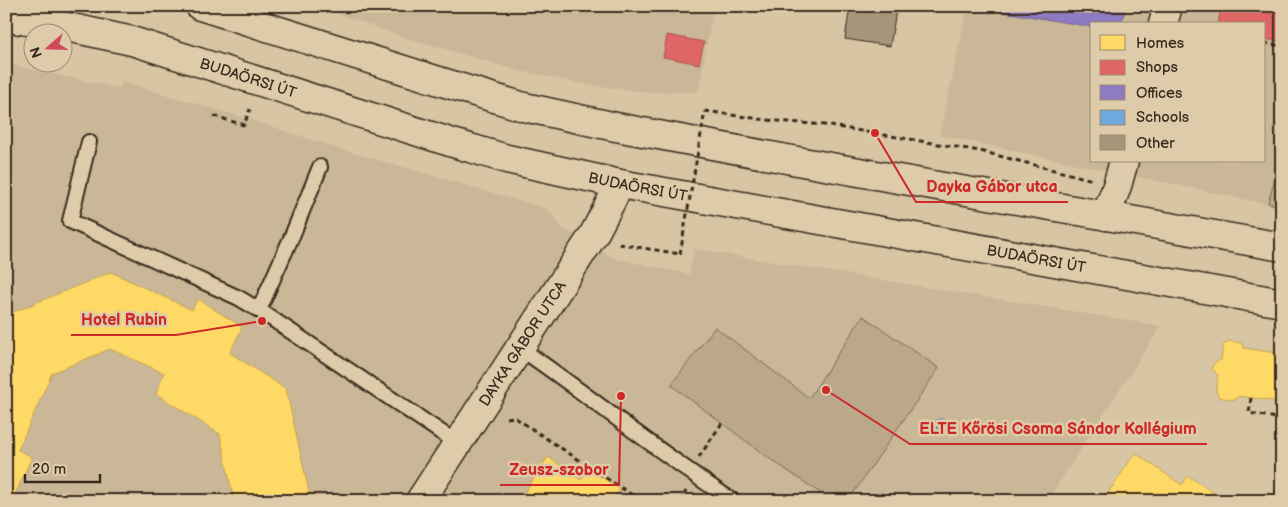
<svg xmlns="http://www.w3.org/2000/svg" width="1288" height="507" viewBox="0 0 1288 507" font-family="'Balsamiq Sans',sans-serif">
  <style>
    .built { fill: #c9b797; fill-rule: evenodd }
    .green { fill: #bba88b; stroke: #7b6954 }
    .homes { fill: #ffd966; stroke: #c4a450 }
    .shops { fill: #e06666; stroke: #ae5450 }
    .offices { fill: #8e7cc3; stroke: #756392 }
    .schools { fill: #6fa8dc; stroke: #5f82a3 }
    .building { fill: #a7957a; stroke: #3b2a1e }
    .lines { fill: none; stroke-linecap: round; stroke-linejoin: round }
    .service-casing { stroke: #3b2a1e; stroke-width: 18 }
    .minor-casing { stroke: #3b2a1e; stroke-width: 31 }
    .primary-casing { stroke: #3b2a1e; stroke-width: 31 }
    .path { stroke: #3b2a1e; stroke-width: 3; stroke-dasharray: 5 4; stroke-linecap: butt }
    .service { stroke: #decba9; stroke-width: 14 }
    .minor { stroke: #decba9; stroke-width: 28 }
    .primary { stroke: #decba9; stroke-width: 28 }
    .path-bridge { stroke: #3b2a1e; stroke-width: 3; stroke-dasharray: 5 4; stroke-linecap: butt }
    .labels { text-anchor: middle; stroke-width: 5; stroke-linejoin: round; paint-order: stroke }
    .street-label { font-size: 15px; fill: #3b2a1e; stroke: #decba9 }
    .leader { fill: none; stroke: #ce2828; stroke-width: 2 }
    .callout-dot { fill: #ce2828; stroke: #decba9; stroke-width: 2 }
    .callout-label { font-size: 16px; text-anchor: middle; font-weight: bold; fill: #ce2828; stroke: #decba9; stroke-width: 5; stroke-linejoin: round; paint-order: stroke }
  </style>
  <rect width="100%" height="100%" fill="#d7c5a3"/>
  <filter id="ink" filterUnits="userSpaceOnUse"><feTurbulence type="fractalNoise" baseFrequency=".02" numOctaves="2"/><feDisplacementMap in="SourceGraphic" scale="10" xChannelSelector="R" yChannelSelector="G"/><feConvolveMatrix kernelMatrix="1 2 1 2 8 2 1 2 1" color-interpolation-filters="sRGB"/></filter>
  <g filter="url(#ink)">
    <g class="built">
      <polygon points="318,6 714,6 698,92 648,92 589,85 516,70 391,33"/>
      <path d="M 968,6 L 1282,6 L 1282,207 L 939,135 ZM 1092,24 L 1264,24 L 1264,161 L 1092,161 Z"/>
      <polygon points="6,64 119,88 123,82 252,120 337,148 548,209 562,228 616,259 689,274 694,249 1161,326 1047,501 6,501"/>
    </g>
    <g class="green">
      <polygon points="1282,156 1282,207 1268,203"/>
      <polygon points="863,316 939,368 848,501 832,501 766,456 671,385 715,327 809,398"/>
    </g>
    <g class="homes">
      <polygon points="111,272 192,310 198,299 242,327 230,353 286,389 311,501 234,501 220,434 156,394 164,373 110,349 52,373 18,450 32,457 12,501 6,501 6,315"/>
      <polygon points="1228,341 1241,343 1244,348 1282,354 1282,402 1239,396 1234,400 1219,397 1216,391 1218,375 1212,369 1213,365 1216,362 1221,360 1223,346"/>
      <polygon points="1135,453 1182,485 1188,476 1220,497 1218,500 1219,501 1103,501"/>
      <polygon points="548,457 581,480 589,468 620,489 612,501 519,501"/>
    </g>
    <g class="shops">
      <polygon points="1221,6 1282,6 1282,42 1264,39 1264,24 1218,24"/>
      <polygon points="667,35 704,42 699,64 663,57"/>
    </g>
    <polygon class="offices" points="999,6 1125,6 1122,24 1092,24 1092,27 998,11"/>
    <polygon class="schools" points="938,419 943,419 946,425 943,429 937,429 935,423"/>
    <polygon class="building" points="850,6 868,6 896,11 890,46 845,39"/>
    <g class="lines">
      <defs>
        <g id="service">
          <polyline points="89,142 70,221 239,298 259,310 457,443"/>
          <polyline points="259,310 292,236 320,167"/>
          <path d="M 520,348 C 592,398 660,453 733,501"/>
        </g>
        <g id="minor">
          <polyline points="1163,24 1168,6"/>
          <polyline points="1106,216 1117,186 1124,161"/>
          <path id="s1" d="M 420,501 L 594,234 L 620,184"/>
        </g>
        <g id="primary">
          <polyline points="200,6 455,86 524,107 616,127 808,163 1282,247"/>
          <path id="s2" d="M 6,18 L 63,26 L 132,41 L 453,143 L 507,159 L 620,184 L 1282,303"/>
        </g>
      </defs>
      <use href="#service" class="service-casing"/>
      <use href="#minor" class="minor-casing"/>
      <use href="#primary" class="primary-casing"/>
      <g class="path">
        <polyline points="1264,43 1282,46"/>
        <polyline points="705,111 766,120 825,125 980,151 1093,180"/>
        <polyline points="214,116 244,125 250,109"/>
        <polyline points="619,244 680,254"/>
        <polyline points="1251,398 1249,413 1282,419"/>
        <polyline points="507,418 514,417 641,501"/>
        <polyline points="699,457 722,423"/>
        <polyline points="850,498 853,501"/>
        <polyline points="680,501 686,491"/>
      </g>
      <use href="#service" class="service"/>
      <use href="#minor" class="minor"/>
      <use href="#primary" class="primary"/>
      <polyline class="path-bridge" points="680,254 705,111"/>
    </g>
  </g>
  <g class="labels">
    <g class="street-label">
      <text dy="5" stroke="none"><textPath href="#s2" startOffset="250">BUDAÖRSI ÚT</textPath></text>
      <text dy="5" stroke="none"><textPath href="#s2" startOffset="655">BUDAÖRSI ÚT</textPath></text>
      <text dy="5" stroke="none"><textPath href="#s2" startOffset="1060">BUDAÖRSI ÚT</textPath></text>
      <text dy="5" stroke="none"><textPath href="#s1" startOffset="188">DAYKA GÁBOR UTCA</textPath></text>
    </g>
  </g>
  <path class="leader" d="M875 133L916 202H1068M262 321L176 335H71M826 390L910 444H1207M621 396L619 485H500"/>
  <g class="callout-dot">
    <circle cx="875" cy="133" r="5"/>
    <circle cx="262" cy="321" r="5"/>
    <circle cx="826" cy="390" r="5"/>
    <circle cx="621" cy="396" r="5"/>
  </g>
  <g class="callout-label">
    <text x="992" y="192">Dayka Gábor utca</text>
    <text x="124" y="325">Hotel Rubin</text>
    <text x="1058" y="434">ELTE Kőrösi Csoma Sándor Kollégium</text>
    <text x="559" y="475">Zeusz-szobor</text>
  </g>
  <rect width="1288" height="507" fill="none" stroke="#decba9" stroke-width="25"/>
  <rect x="12" y="12" width="1263" height="482" fill="none" stroke="#3b2a1e" stroke-width="2" filter="url(#ink)"/>
  <rect x="1090" y="22" width="175" height="140" fill="#decba9" stroke="#9d8b71"/>
  <rect x="1100" y="35" width="25" height="15" fill="#ffd966" stroke="#9d8b71"/>
  <text x="1136" y="48" font-size="15" fill="#3b2a1e">Homes</text>
  <rect x="1100" y="60" width="25" height="15" fill="#e06666" stroke="#9d8b71"/>
  <text x="1136" y="72" font-size="15" fill="#3b2a1e">Shops</text>
  <rect x="1100" y="85" width="25" height="15" fill="#8e7cc3" stroke="#9d8b71"/>
  <text x="1136" y="98" font-size="15" fill="#3b2a1e">Offices</text>
  <rect x="1100" y="110" width="25" height="15" fill="#6fa8dc" stroke="#9d8b71"/>
  <text x="1136" y="122" font-size="15" fill="#3b2a1e">Schools</text>
  <rect x="1100" y="135" width="25" height="15" fill="#a7957a" stroke="#9d8b71"/>
  <text x="1136" y="148" font-size="15" fill="#3b2a1e">Other</text>
  <g transform="translate(48 48) rotate(250)"><circle r="24" fill="#decba9" stroke="#9d8b71"/>
  <path d="M0-4L9 19L0 12L-9 19Z" fill="#d1495b"/>
  <text y="-8" font-size="14" font-weight="bold" text-anchor="middle" fill="#3b2a1e">N</text>
  </g>
  <path d="M25 474v8h75v-8" fill="none" stroke="#3b2a1e" stroke-width="2.5"/>
  <text x="32" y="474" font-size="15" fill="#3b2a1e" stroke="#decba9" stroke-width="4" paint-order="stroke">20 m</text>
</svg>
